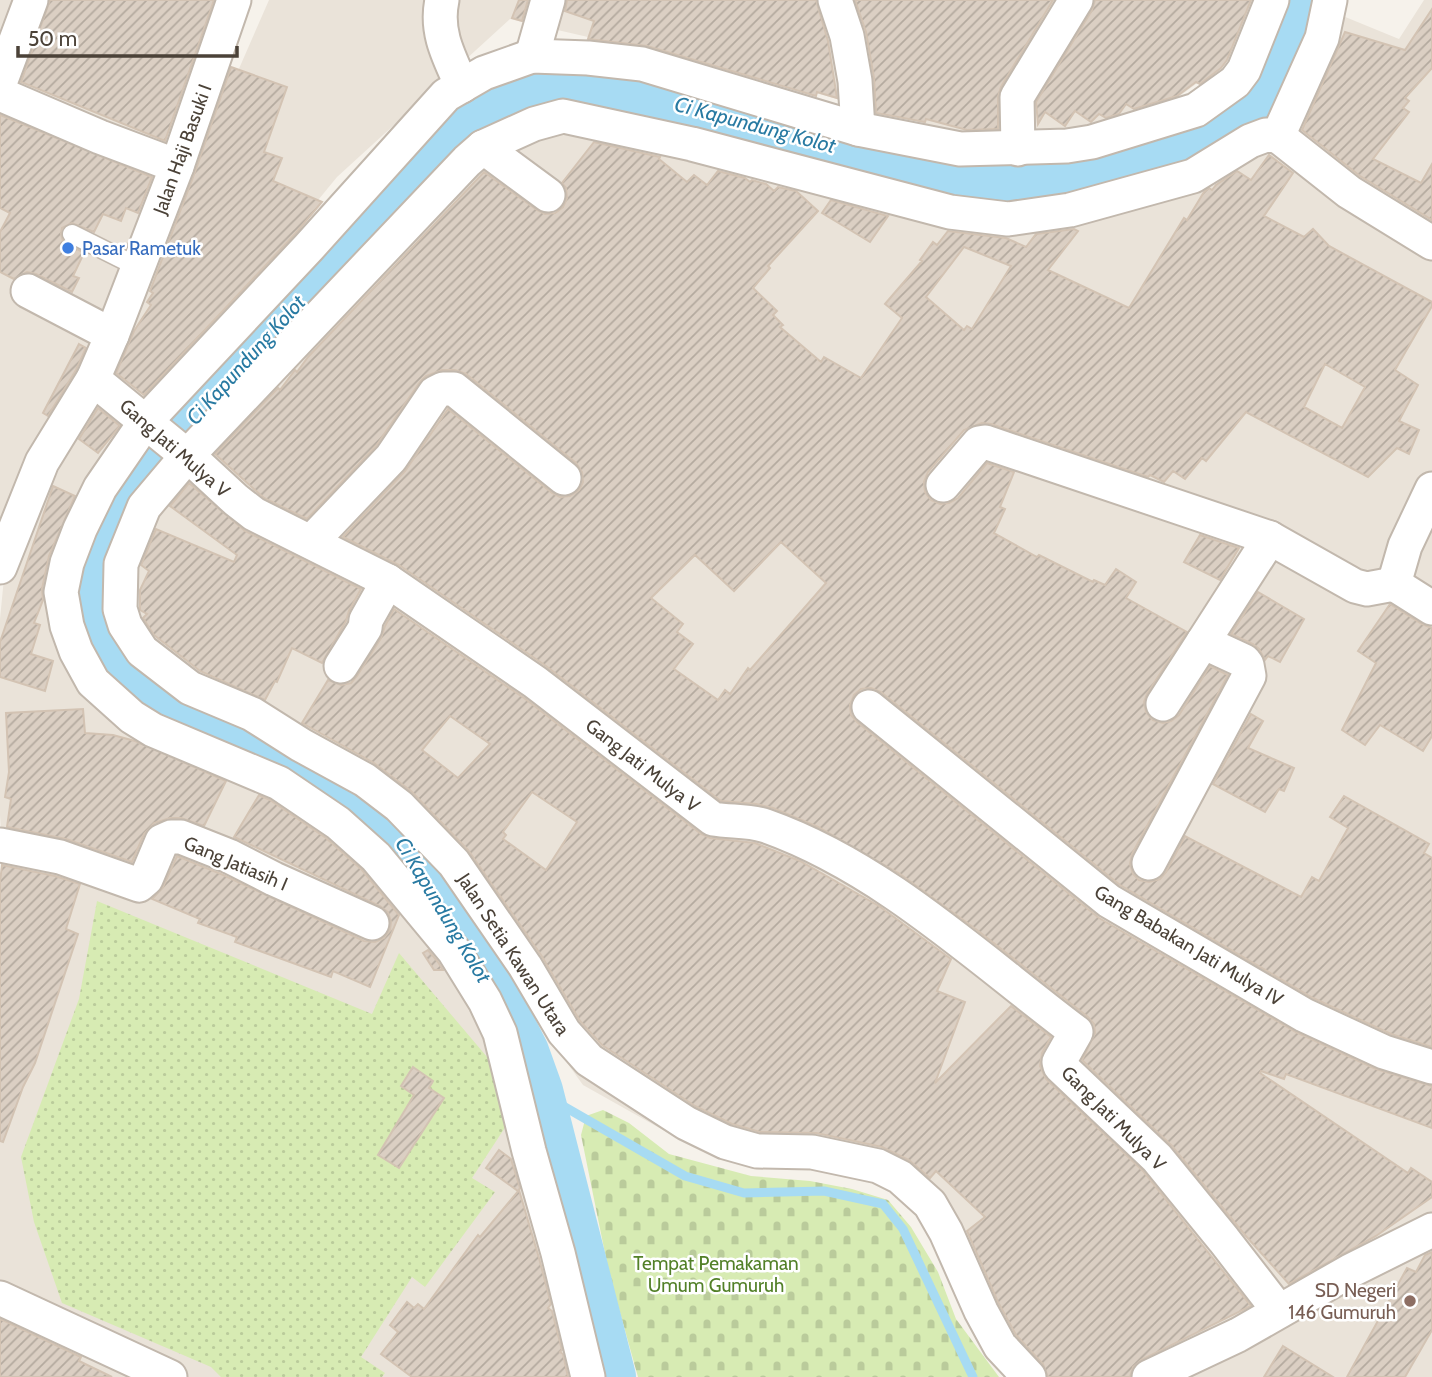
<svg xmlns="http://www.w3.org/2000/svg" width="1432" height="1377" viewBox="0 0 1432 1377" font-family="Cabin,sans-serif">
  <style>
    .residential { fill: #eae3d9 }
    .cemetery { fill: url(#cemetery-stones) }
    .park { fill: url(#park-dots) }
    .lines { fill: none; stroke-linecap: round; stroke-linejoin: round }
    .stream { stroke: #a7dbf3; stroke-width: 9 }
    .river { stroke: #a7dbf3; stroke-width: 52 }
    .building { fill: url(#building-hatch); stroke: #d3c3b3; stroke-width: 2; fill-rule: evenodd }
    .service-casing { stroke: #c2b8ad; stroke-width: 21 }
    .minor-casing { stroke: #c2b8ad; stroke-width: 37 }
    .service { stroke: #fff; stroke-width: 18 }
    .minor { stroke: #fff; stroke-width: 33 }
    .shop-dot { fill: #3f7fe0; stroke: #fff; stroke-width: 2.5 }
    .education-dot { fill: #8d6e63; stroke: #fff; stroke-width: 2.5 }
    .labels { text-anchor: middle; stroke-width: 5; stroke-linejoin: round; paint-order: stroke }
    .street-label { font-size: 19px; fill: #4b4238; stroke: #fff }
    .shop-label { font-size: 19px; fill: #366cbe; stroke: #fff; text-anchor: start }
    .park-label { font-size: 19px; fill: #528028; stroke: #fff }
    .education-label { font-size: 19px; fill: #785e54; stroke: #fff; text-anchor: end }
    .water-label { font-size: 21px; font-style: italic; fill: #287aa2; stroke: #fff }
  </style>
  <defs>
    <pattern id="cemetery-stones" width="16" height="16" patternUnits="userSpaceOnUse" patternTransform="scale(1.75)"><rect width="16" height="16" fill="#d7ebb3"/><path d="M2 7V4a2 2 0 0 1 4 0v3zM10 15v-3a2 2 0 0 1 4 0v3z" fill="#bacb9b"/></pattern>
    <pattern id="park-dots" width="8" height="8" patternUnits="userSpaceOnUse" patternTransform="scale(1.75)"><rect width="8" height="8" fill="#d7ebb3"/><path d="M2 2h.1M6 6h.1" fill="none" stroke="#bacb9b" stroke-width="1.8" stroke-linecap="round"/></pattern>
    <pattern id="building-hatch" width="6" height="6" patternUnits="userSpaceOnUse" patternTransform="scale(1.75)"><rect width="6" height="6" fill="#dbcfc3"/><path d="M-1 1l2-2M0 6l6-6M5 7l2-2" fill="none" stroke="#b4aa9f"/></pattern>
  </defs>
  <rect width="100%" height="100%" fill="#f6f2eb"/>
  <g class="residential">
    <polygon points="0,0 214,0 169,158 78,370 0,527"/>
    <polygon points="269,0 1268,0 1258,38 1119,141 1009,147 748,74 510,19 337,177 188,359 54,580 67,655 327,822 475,987 576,1377 0,1377 0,897 4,884 0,815 0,619 4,578 93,403"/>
    <polygon points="1424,0 1432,0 1432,1377 1019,1377 930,1224 900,1193 853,1174 799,1167 749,1165 679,1139 583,1085 544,1031 517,969 406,822 119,637 99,597 104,554 127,508 452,156 494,119 518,102 544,97 838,179 1003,218 1115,200 1258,126 1299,68 1316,5 1399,39"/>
  </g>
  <polygon class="cemetery" points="603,1110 629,1123 669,1154 751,1176 810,1181 852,1189 888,1200 911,1227 938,1272 956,1319 999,1377 638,1377 609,1273 581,1135 586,1116"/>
  <polygon class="park" points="97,901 372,1014 399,953 493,1064 506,1126 472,1178 495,1192 425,1287 412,1277 361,1357 385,1373 382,1377 221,1377 211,1367 62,1303 34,1222 21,1157 79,999"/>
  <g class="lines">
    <polyline class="stream" points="537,1091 685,1176 744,1193 824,1191 883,1204 903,1229 973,1377"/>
    <polyline class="river" points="610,1377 537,1091 523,1052 474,956 402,835 305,767 199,715 136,679 107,645 97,595 99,553 123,495 475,109 535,83 609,85 949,177 1028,183 1108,169 1226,127 1262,108 1291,62 1311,0"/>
  </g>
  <g class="building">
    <polygon points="50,0 214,0 165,141 21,82"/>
    <polygon points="519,0 528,0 522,21 512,18"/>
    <polygon points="567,0 816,0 828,41 837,98 817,92 816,96 647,46 588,39 594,21 565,11"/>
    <polygon points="855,0 1053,0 1001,87 998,97 998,129 967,130 926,119 925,122 876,113 874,78 866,32"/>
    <polygon points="1095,0 1251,0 1227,60 1221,68 1200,84 1196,82 1177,96 1134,109 1126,104 1119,114 1106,118 1099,114 1091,122 1075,111 1065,126 1045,112 1038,124 1036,102 1092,10"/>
    <polygon points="1432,9 1432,68 1405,98 1409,101 1403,108 1409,112 1373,159 1421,183 1432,164 1432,220 1360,176 1302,130 1345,32 1405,50"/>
    <polygon points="231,67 287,87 264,152 282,158 273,181 322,202 295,234 144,395 116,373 134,331 151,305 147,302 153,293 150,291 195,172"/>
    <polygon points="0,115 152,177 138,213 126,208 121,221 103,214 94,232 72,223 62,228 61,234 63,241 84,253 73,276 79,278 72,292 36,274 27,272 14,279 0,272 0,232 10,213 0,208"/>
    <path d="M 594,142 L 660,157 L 659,159 L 687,182 L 694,175 L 707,185 L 718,171 L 745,178 L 750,182 L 752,180 L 766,184 L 774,191 L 778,187 L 796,191 L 818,211 L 768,266 L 770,268 L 753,288 L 777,311 L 773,315 L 783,325 L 780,327 L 821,362 L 824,357 L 861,378 L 902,318 L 885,304 L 922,261 L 920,260 L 933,242 L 937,245 L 948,231 L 1006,238 L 1026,247 L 1036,234 L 1074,229 L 1078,231 L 1048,270 L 1129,308 L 1184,218 L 1187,220 L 1204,192 L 1209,188 L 1212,190 L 1216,185 L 1237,171 L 1251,180 L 1269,155 L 1293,173 L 1264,216 L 1304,237 L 1313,229 L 1329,246 L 1432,302 L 1432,306 L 1395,370 L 1418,385 L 1399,421 L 1419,430 L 1409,454 L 1397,448 L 1368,477 L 1246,412 L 1206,461 L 1202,458 L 1185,479 L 1173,471 L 1164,482 L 1150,475 L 1148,477 L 991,424 L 982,423 L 964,430 L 928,472 L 924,482 L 925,492 L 931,500 L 940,504 L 949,503 L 958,498 L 987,463 L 1014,472 L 1000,507 L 1005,509 L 994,533 L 1037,557 L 1039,555 L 1093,582 L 1094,580 L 1105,585 L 1116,569 L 1136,582 L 1126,598 L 1187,632 L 1147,694 L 1144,702 L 1146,712 L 1153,720 L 1163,723 L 1171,721 L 1179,715 L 1210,666 L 1228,675 L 1132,854 L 1130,864 L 1133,874 L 1139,880 L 1149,882 L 1160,879 L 1166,872 L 1185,836 L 1301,897 L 1312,877 L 1319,881 L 1348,828 L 1330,817 L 1344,796 L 1429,844 L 1424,853 L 1432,858 L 1432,1047 L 1391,1034 L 1313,998 L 1120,885 L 881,692 L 871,688 L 861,689 L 854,695 L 850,705 L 851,715 L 857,722 L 1099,918 L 1296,1032 L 1376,1069 L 1432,1086 L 1432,1128 L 1286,1074 L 1284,1079 L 1261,1071 L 1260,1073 L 1408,1173 L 1411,1168 L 1432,1182 L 1432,1197 L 1376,1236 L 1289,1284 L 1245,1235 L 1172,1146 L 1082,1060 L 1095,1033 L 1094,1024 L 1088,1017 L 977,930 L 900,874 L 818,827 L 773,808 L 756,804 L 721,801 L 546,666 L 399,565 L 343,537 L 405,471 L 448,409 L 552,493 L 560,497 L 570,496 L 579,490 L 583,482 L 582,472 L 576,463 L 466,374 L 455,370 L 442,370 L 426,376 L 420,382 L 376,446 L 307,519 L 264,498 L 215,454 L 278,388 L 280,390 L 295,370 L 297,372 L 308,357 L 484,172 L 537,210 L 545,214 L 555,213 L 563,207 L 567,198 L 566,188 L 562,183 ZM 964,247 L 1011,266 L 972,329 L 967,326 L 964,330 L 926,297 ZM 1325,364 L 1365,387 L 1342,428 L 1304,407 ZM 781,542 L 826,583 L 750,670 L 748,668 L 730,694 L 725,690 L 718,700 L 674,669 L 693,644 L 677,632 L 683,624 L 651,598 L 695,555 L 734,591 Z"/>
    <polygon points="831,200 888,216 870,242 822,213"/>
    <polygon points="79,344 86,348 76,370 48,416 43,413"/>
    <polygon points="98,408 120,426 98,453 79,439"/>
    <polygon points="189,483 245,531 361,589 349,611 346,621 322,663 292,648 277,682 275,681 265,700 200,671 154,635 143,618 147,614 140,610 140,590 149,571 141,565 156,529 234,562 237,555 170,506"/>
    <polygon points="53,486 75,496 49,556 42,589 43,600 34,623 40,625 31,654 53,661 45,691 0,677 0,642"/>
    <polygon points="1200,535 1239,548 1220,580 1184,562"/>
    <polygon points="1258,592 1304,619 1280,662 1268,656 1265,660 1259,649 1253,644 1231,634"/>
    <polygon points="1390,604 1422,624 1432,628 1432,736 1423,751 1380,725 1365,745 1342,730 1376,663 1358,651"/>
    <path d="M 394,609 L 524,698 L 701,834 L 710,838 L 755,843 L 800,861 L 879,906 L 951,959 L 937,991 L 965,1002 L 935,1083 L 1011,1006 L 1051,1037 L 1042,1053 L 1040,1066 L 1046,1079 L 1143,1171 L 1251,1306 L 1141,1360 L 1133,1367 L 1130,1377 L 1048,1377 L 1043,1364 L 1016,1335 L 998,1302 L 967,1231 L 985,1217 L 936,1171 L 930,1178 L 909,1160 L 882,1147 L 816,1133 L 760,1132 L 732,1124 L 695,1106 L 602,1045 L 580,1021 L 541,955 L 468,850 L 411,791 L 374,763 L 302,723 L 328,680 L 341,685 L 351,683 L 357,676 L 381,638 L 385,626 ZM 450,716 L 490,744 L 458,778 L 422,750 ZM 532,792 L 577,822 L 546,870 L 503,839 L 506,835 L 503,832 Z"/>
    <polygon points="83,709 85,733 113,735 135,741 226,781 204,826 181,818 170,818 154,823 144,834 132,862 66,839 7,827 11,799 5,797 9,772 6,713"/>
    <polygon points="1251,714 1263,721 1248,748 1294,768 1284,791 1279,789 1265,812 1213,784"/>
    <polygon points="259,795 270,800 326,838 362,870 399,915 370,987 333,971 331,977 235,942 237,937 198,923 200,919 152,899 163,887 177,856 221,874 364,941 375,942 384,938 390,930 391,922 388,912 380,906 234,837"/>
    <polygon points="2,865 55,876 80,884 66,929 78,934 35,1063 23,1087 3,1142 0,1141 0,882"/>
    <polygon points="428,950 438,962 443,970 434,970 423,953"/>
    <polygon points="413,1067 433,1081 429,1088 444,1098 399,1168 378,1155 414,1095 401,1086"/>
    <polygon points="499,1150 511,1159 520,1188 518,1191 486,1168"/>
    <polygon points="519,1190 539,1258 551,1304 548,1308 552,1311 562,1350 560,1352 563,1354 568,1377 412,1377 381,1354 398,1332 390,1325 407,1302 414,1308 418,1304 424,1309 478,1235 480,1237"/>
    <polygon points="1432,1252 1432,1330 1405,1377 1347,1377 1407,1268 1416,1272 1425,1255"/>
    <polygon points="0,1319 81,1357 79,1361 112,1377 0,1377"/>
    <polygon points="1283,1346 1333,1377 1264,1377"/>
  </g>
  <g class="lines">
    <defs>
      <polyline id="service" points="72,234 138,267"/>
      <g id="minor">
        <path d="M 442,0 C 435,32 449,57 462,86"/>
        <polyline points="835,0 847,36 855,81 858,129"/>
        <polyline points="532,56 548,0"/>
        <polyline points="0,83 31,0"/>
        <polyline points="0,92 2,95 100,137 177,166"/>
        <polyline points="1278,136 1349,192 1432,243"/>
        <polyline points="1278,136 1322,38 1330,0"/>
        <polyline points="483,147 548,195"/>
        <polyline points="1018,149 1017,97 1076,0"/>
        <polyline points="28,291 112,335"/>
        <path d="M 93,379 L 197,464 L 236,500 L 254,514 L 388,581 L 535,682 L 713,819 C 731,822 749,820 766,826 C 882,867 979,959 1076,1032 L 1059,1062 L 1060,1066 L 1157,1158 L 1224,1240 L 1279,1311"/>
        <polyline points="943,485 979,443 985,442 1270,538 1355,586 1367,589 1394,584"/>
        <polyline points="312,541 391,458 435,393 443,389 454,389 564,478"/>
        <polyline points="0,567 42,462 93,379 112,335 177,166 234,0"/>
        <polyline points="1394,584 1405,546 1432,489"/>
        <polyline points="1394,584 1432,608"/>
        <polyline points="341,666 365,628 366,620 388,581"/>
        <polyline points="1163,704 1270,538"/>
        <polyline points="869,707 1109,901 1304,1015 1384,1052 1432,1067"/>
        <polyline points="0,845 60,857 139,885 146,879 162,841 171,837 181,837 229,856 274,879 372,923"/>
        <polyline points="1149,863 1249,676 1247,665 1244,661 1203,642"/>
        <polyline points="0,1298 170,1377"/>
        <polyline points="588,1377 558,1253 529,1151 500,1033 485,1001 454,951 376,857 338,823 279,783 153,730 132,717 93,682 76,651 67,626 61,592 67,563 80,529 100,488 146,421 309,247 446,95 484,73 532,56 588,58 642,64 858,129 960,149 1067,146 1092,142 1196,110 1235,82 1244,70 1272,0"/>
        <polyline points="1029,1377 1000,1346 981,1311 946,1232 930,1204 900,1177 878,1166 812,1152 757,1151 725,1142 686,1123 589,1060 564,1032 525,966 454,863 399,806 365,780 301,745 252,714 190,688 142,651 125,625 120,609 121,564 144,507 187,456 467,161 483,147 534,124 563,116 692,144 950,212 1008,219 1070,210 1193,176 1250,141 1266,135 1278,136"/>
        <polyline points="1149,1377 1238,1335 1350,1271 1432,1230"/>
      </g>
    </defs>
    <use href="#service" class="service-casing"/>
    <use href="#minor" class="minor-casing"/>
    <use href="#service" class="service"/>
    <use href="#minor" class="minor"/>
  </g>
  <circle class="shop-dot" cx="68" cy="248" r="7"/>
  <circle class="education-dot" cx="1410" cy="1301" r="7"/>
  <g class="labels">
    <g class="street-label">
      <text transform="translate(182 149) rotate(-70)" y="7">Jalan Haji Basuki I</text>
      <text transform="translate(175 448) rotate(41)" y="7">Gang Jati Mulya V</text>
      <text transform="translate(643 765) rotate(38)" y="7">Gang Jati Mulya V</text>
      <text transform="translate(236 863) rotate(23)" y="7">Gang Jatiasih I</text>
      <text transform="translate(1189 945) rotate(31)" y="7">Gang Babakan Jati Mulya IV</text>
      <text transform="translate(514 954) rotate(57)" y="7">Jalan Setia Kawan Utara</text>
      <text transform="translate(1114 1118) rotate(45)" y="7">Gang Jati Mulya V</text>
    </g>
    <g class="shop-label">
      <text x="82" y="255">Pasar Rametuk</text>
    </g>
    <g class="park-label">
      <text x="716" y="1270">Tempat Pemakaman<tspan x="716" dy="22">Umum Gumuruh</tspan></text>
    </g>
    <g class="education-label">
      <text x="1396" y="1297">SD Negeri<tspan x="1396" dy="22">146 Gumuruh</tspan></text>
    </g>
    <g class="water-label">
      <text transform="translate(755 125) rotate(15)" y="7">Ci Kapundung Kolot</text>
      <text transform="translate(246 360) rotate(-48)" y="7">Ci Kapundung Kolot</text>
      <text transform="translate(443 910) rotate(59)" y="7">Ci Kapundung Kolot</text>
    </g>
  </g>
  <path d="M18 46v10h219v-10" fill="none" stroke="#4b4238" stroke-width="3.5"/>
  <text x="28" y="46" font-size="21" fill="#4b4238" stroke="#ffffff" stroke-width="5" paint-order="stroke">50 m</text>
</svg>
